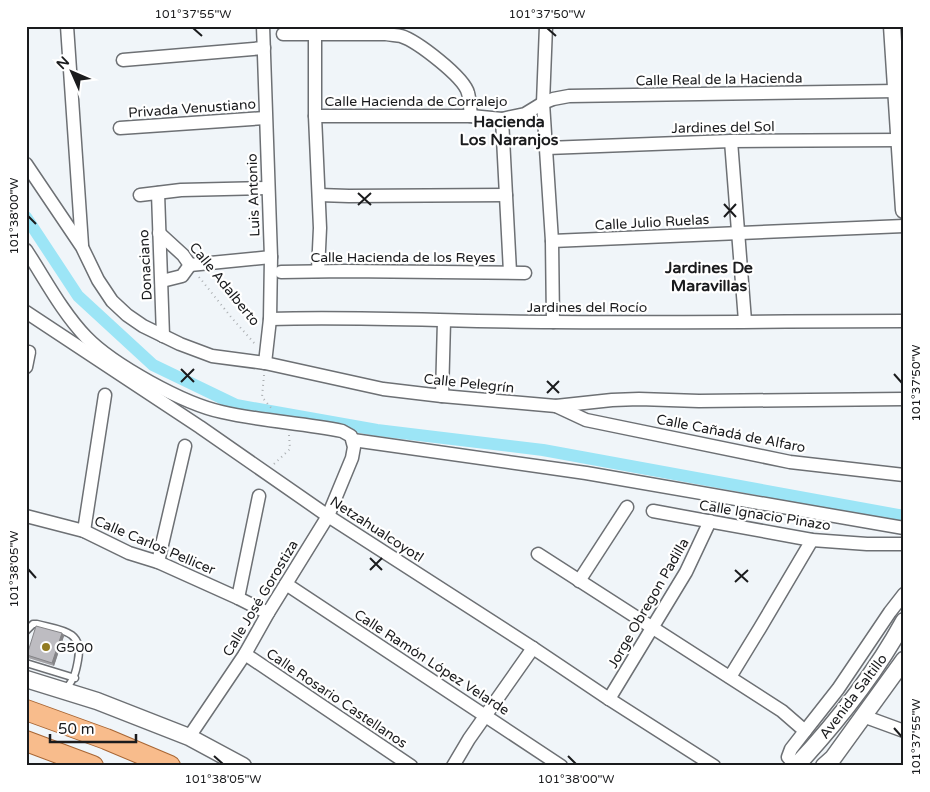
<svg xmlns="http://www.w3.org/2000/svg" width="930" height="792" viewBox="0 0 930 792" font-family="'Varela Round',sans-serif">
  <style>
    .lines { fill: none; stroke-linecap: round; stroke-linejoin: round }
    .canal { stroke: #9ce5f6; stroke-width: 12 }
    .service-casing { stroke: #6d7074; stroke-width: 9 }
    .minor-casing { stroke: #6d7074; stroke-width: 15 }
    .tertiary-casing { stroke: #6d7074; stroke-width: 19 }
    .primary-casing { stroke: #a86634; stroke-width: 22 }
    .path { stroke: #acb0b3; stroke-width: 2; stroke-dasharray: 1 4; stroke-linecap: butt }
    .service { stroke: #fff; stroke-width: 6 }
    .minor { stroke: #fff; stroke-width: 12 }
    .tertiary { stroke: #fff; stroke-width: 16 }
    .primary { stroke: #f8bc8c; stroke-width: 20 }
    .wall { fill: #a3a2a6 }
    .shaded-wall { fill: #848487 }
    .building { fill: #bdbcc1; stroke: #848487 }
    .ticks { fill: none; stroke: #1a1b1d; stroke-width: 2 }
    .poi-dot { fill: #927b22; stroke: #fff; stroke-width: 2 }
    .labels { text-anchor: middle; stroke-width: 4.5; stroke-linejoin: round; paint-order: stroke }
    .street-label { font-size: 14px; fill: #1a1b1d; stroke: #fff }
    .poi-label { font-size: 14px; fill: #1a1b1d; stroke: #fff; text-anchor: start }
    .quarter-label { font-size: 16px; font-weight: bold; fill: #1a1b1d; stroke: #fff }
    .neatline { fill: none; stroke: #1a1b1d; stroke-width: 2 }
    .ticks-label { font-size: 12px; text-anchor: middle; fill: #1a1b1d }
  </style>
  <rect width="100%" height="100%" fill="#f0f5f9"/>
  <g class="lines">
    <polyline class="canal" points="26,217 78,296 153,365 236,405 377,430 543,450 904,516"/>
    <defs>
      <g id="service">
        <path d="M 26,631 L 33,624 L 37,624 C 60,630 84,630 78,660 C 76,672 74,679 66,689"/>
        <polyline points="26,663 75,678"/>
      </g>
      <g id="minor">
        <polyline points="67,26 82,245"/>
        <polyline points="263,26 271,257 270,319 265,363"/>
        <polyline points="546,26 543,103 552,241 553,322"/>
        <path d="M 283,34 L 386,34 C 391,35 397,35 401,36 C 417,41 464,77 468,93 C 470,100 470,109 471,116"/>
        <polyline points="315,35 315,116 320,228 318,271"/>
        <polyline points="123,60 264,48"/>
        <polyline points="315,116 471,116 502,119 525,114 543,103 553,99 569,96 897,91"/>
        <polyline points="502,119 510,272"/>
        <polyline points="120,128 265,118"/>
        <polyline points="731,141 745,321"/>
        <polyline points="547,148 731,141 900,140"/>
        <polyline points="26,164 82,247 98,280 112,301 127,315 143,326 180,344 212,356 265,363 383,389 442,396 556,406 612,400 639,399 699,401 904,399"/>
        <polyline points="158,193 163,336"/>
        <polyline points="140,195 181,190 268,188"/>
        <polyline points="319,195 349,196 506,195"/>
        <polyline points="159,233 183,255 190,265"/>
        <polyline points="552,241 904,226"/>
        <path d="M 26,250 C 45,279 62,312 86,337 C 113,365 184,404 222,412 C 261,421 302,423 342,431 L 351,436 L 354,447 L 352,458 L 328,516 L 268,613 L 245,654 L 189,737"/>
        <polyline points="190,265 271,257"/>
        <polyline points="281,272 345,271 525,273"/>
        <polyline points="162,281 182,276 190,265"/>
        <polyline points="26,312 200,427 328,516 533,648 609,699 714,766"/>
        <path d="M 270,319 C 364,316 458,322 553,322 C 670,323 787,321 904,321"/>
        <polyline points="26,367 29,352"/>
        <polyline points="442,396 444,321"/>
        <polyline points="556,406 586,420 790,462 904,475"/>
        <polyline points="353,440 586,473 904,528"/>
        <polyline points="653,511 812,540 867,544 904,544"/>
        <polyline points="26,516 84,531 129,553 158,562 238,598 268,613"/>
        <polyline points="84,531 105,395"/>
        <polyline points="538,554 782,711 805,731 791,749 788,757 796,766"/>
        <polyline points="158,562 185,446"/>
        <polyline points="579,581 627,507"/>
        <polyline points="286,584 561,766"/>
        <polyline points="238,598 259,496"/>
        <polyline points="245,654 411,766"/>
        <polyline points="730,677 760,628 812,540"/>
        <polyline points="609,699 686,572 710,521"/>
        <polyline points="863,716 904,731"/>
        <polyline points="805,731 838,689 890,612 904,594"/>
        <polyline points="453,766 469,739 533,648"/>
      </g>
      <g id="tertiary">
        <polyline points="892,26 904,210"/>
        <polyline points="26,679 97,701 189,737 243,766"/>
        <path d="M 796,766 C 837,722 875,674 904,621"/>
        <polyline points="824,766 833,758 904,660"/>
      </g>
      <g id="primary">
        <polyline points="26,710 106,739 170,766"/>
        <polyline points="26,741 93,766"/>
      </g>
    </defs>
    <use href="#service" class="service-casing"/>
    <use href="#minor" class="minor-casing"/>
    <use href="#tertiary" class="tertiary-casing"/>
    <use href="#primary" class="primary-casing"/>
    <g class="path">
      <polyline points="199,277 231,317 255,344"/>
      <polyline points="264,375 262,397 272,409"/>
      <polyline points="274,464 290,449 289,435"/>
    </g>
    <use href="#service" class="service"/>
    <use href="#minor" class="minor"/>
    <use href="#tertiary" class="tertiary"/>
    <use href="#primary" class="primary"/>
  </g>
  <polygon class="wall" points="62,633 64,636 54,666 28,658 27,655"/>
  <polygon class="shaded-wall" points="62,633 64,636 54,666 52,663"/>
  <polygon class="building" points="36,626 62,633 52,663 27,655"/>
  <path class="ticks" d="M 193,28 L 202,36M 547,28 L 556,36M 358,193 L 371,205M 724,204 L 736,217M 358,205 L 371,193M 28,216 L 36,224M 724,217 L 736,204M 181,369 L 194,382M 894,374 L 902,383M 547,381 L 559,393M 181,382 L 194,369M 547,393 L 559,381M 370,558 L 382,570M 28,569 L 36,578M 370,570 L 382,558M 735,570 L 748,582M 735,582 L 748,570M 894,728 L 902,737M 214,756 L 223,764M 568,756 L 576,764"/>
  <circle class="poi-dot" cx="46" cy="647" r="5"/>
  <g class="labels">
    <g class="street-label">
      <text transform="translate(719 79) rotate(-1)" y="5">Calle Real de la Hacienda</text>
      <text x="416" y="106">Calle Hacienda de Corralejo</text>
      <text transform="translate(192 108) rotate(-4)" y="5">Privada Venustiano</text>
      <text transform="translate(723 127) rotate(-1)" y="5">Jardines del Sol</text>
      <text transform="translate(253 195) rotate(-92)" y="5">Luis Antonio</text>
      <text transform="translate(652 222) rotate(-3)" y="5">Calle Julio Ruelas</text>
      <text x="403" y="262">Calle Hacienda de los Reyes</text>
      <text transform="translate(145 265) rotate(-93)" y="5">Donaciano</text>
      <text transform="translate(225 284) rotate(51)" y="5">Calle Adalberto</text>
      <text x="587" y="312">Jardines del Rocío</text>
      <text transform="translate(469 383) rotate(6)" y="5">Calle Pelegrín</text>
      <text transform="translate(731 433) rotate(11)" y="5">Calle Cañadá de Alfaro</text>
      <text transform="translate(765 515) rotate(9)" y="5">Calle Ignacio Pinazo</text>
      <text transform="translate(377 529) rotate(33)" y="5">Netzahualcoyotl</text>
      <text transform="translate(155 545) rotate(23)" y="5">Calle Carlos Pellicer</text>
      <text transform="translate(260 598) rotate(-59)" y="5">Calle José Gorostiza</text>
      <text transform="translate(648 603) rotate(-60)" y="5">Jorge Obregon Padilla</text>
      <text transform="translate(432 662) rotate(33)" y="5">Calle Ramón López Velarde</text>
      <text transform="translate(853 696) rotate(-53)" y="5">Avenida Saltillo</text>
      <text transform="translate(337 698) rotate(34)" y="5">Calle Rosario Castellanos</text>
    </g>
    <g class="poi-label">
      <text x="56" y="652">G500</text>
    </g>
    <g class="quarter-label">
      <text x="509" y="127">Hacienda<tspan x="509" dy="18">Los Naranjos</tspan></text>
      <text x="709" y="273">Jardines De<tspan x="709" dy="18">Maravillas</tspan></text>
    </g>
  </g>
  <rect width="930" height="792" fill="none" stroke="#ffffff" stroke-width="55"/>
  <g transform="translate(72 72) rotate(315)" stroke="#ffffff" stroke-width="4" paint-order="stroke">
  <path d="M0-4L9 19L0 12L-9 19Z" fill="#1a1b1d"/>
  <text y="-8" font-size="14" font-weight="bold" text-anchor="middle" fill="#1a1b1d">N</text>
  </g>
  <path d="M50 734v8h86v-8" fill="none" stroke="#1a1b1d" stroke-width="2.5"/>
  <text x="58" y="734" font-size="15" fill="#1a1b1d" stroke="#ffffff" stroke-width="4" paint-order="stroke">50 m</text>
  <rect x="28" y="28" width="874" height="736" class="neatline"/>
  <g class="ticks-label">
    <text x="193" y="18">101°37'55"W</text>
    <text x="547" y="18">101°37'50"W</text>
    <text transform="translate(14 216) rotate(-90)" y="4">101°38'00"W</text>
    <text transform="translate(916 383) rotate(-90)" y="4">101°37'50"W</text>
    <text transform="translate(14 569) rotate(-90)" y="4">101°38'05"W</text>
    <text transform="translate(916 737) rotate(-90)" y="4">101°37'55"W</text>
    <text x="223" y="783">101°38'05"W</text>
    <text x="576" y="783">101°38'00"W</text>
  </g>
</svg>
